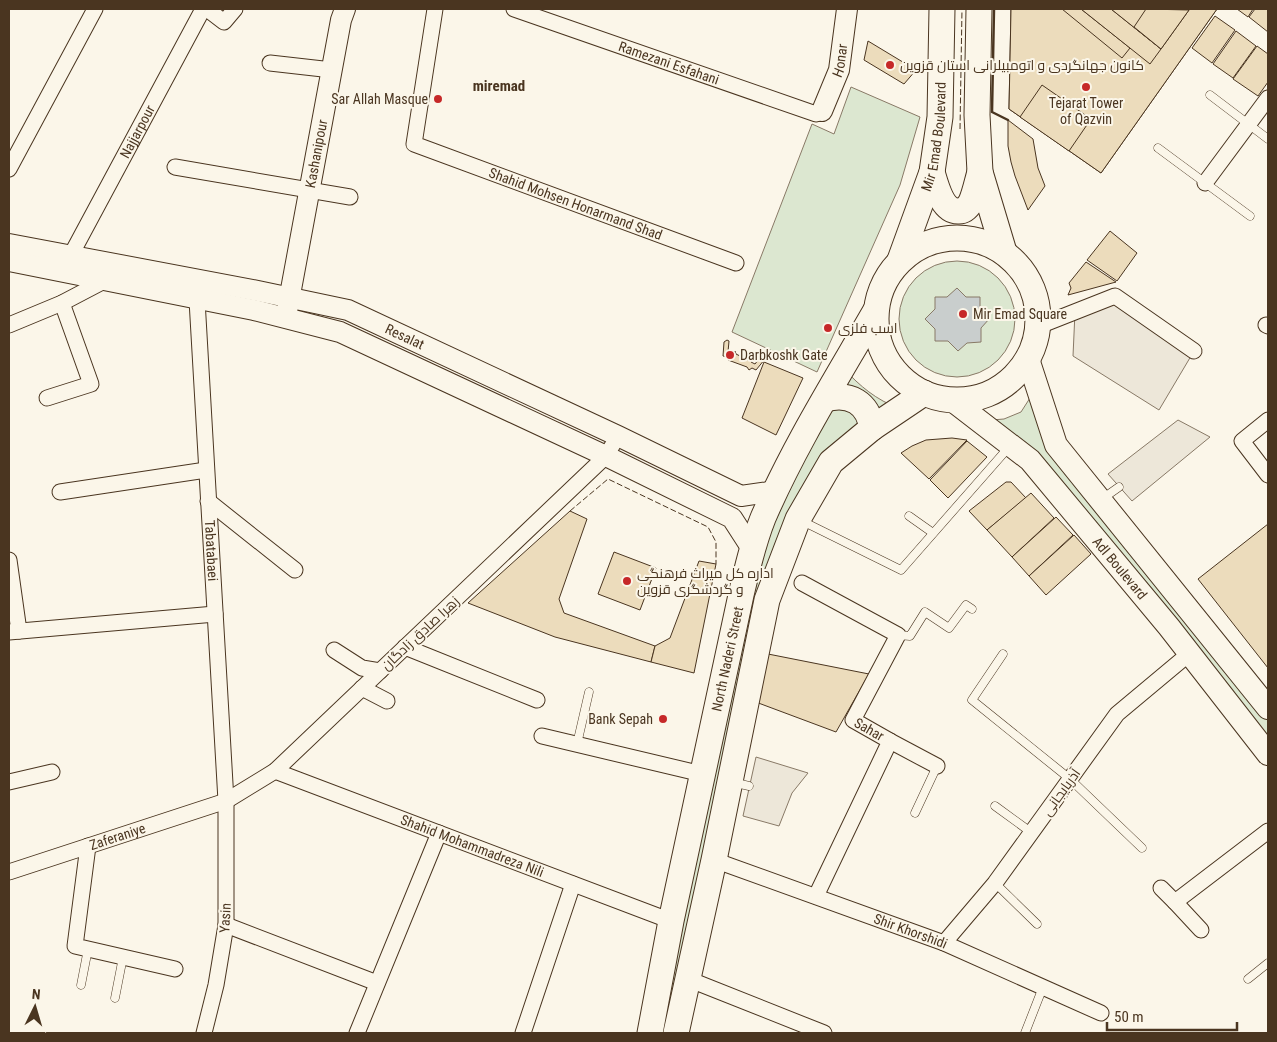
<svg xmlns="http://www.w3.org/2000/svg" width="1277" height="1042" viewBox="0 0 1277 1042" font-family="'Roboto Condensed',Cairo,sans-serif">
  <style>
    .green { fill: #dce7d0; stroke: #887966 }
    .parking { fill: #ede7d9; stroke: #887966 }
    .water { fill: #c9cecd; stroke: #887966 }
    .building { fill: #ecdcbc; stroke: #4a3520 }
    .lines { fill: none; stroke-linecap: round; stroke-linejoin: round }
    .service-casing { stroke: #4a3520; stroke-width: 9 }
    .minor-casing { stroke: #4a3520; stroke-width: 17 }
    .tertiary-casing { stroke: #4a3520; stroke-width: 22 }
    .secondary-casing { stroke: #4a3520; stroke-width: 24 }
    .primary-casing { stroke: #4a3520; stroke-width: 27 }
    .service { stroke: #fbf6e9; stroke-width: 8 }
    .minor { stroke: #fbf6e9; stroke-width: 15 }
    .tertiary { stroke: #fbf6e9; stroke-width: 20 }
    .secondary { stroke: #fbf6e9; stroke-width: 22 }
    .primary { stroke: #fbf6e9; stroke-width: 25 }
    .fence { stroke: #4a3520; stroke-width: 1; stroke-dasharray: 6 2.5; stroke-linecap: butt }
    .wall { stroke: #4a3520; stroke-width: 2.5 }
    .poi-dot { fill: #c62828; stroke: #fbf6e9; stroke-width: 2 }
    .labels { text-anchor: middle; stroke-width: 4; stroke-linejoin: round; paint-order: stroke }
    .street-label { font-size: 14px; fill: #4a3520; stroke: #fbf6e9 }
    .poi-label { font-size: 14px; fill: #4a3520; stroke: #fbf6e9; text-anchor: start }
    .neighbourhood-label { font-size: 15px; font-weight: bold; fill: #4a3520; stroke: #fbf6e9 }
  </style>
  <rect width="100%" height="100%" fill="#fbf6e9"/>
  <g class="green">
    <polygon points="851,87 920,117 900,185 817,372 732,332 812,124 834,134"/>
    <circle cx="957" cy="319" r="58"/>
    <path d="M 843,368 C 861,387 875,399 900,409 L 872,428 L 798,519 L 676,1033 L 650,1033 L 741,595 Z"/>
    <polygon points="1037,387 1056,445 1268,708 1268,754 1169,627 979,421 1004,419 1021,412"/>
  </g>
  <g class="parking">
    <polygon points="1115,296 1194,351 1159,410 1073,356 1075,312"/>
    <polygon points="1178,420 1210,437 1132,501 1108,474"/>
    <polygon points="756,757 808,773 792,793 779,826 743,816"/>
  </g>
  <polygon class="water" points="957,288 966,297 980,297 980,309 990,318 981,328 981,342 967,343 958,351 948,341 935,341 935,329 925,319 935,309 935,297 947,297"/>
  <g class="building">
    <polygon points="1011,9 1081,9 1150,64 1189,9 1217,9 1101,173 1009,109"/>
    <polygon points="1011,9 1217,9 1101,173 1009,109"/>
    <polygon points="1062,9 1081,9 1130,48 1122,58"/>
    <polygon points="1081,9 1111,9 1161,49 1150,64"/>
    <polygon points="1111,9 1187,9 1189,10 1161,49"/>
    <polygon points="1146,9 1189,10 1161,49 1134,27"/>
    <polygon points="1237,9 1253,9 1248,17"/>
    <polygon points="1255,9 1268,9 1268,32 1249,17"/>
    <polygon points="1215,16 1235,30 1212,63 1192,48"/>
    <polygon points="1236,31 1256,46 1233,78 1213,64"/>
    <polygon points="868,41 916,70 904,84 864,60"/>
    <polygon points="1257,46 1268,54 1268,82 1258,96 1233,79"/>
    <polygon points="1042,85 1091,119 1069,151 1020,117"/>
    <polygon points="1008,120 1033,139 1038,168 1045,186 1028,210 1015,176 1011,162 1008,146"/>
    <polygon points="1110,231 1137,253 1117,281 1087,260"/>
    <polygon points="1086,262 1116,282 1068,295 1071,288 1069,283"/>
    <polygon points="727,340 729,341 728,352 732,354 735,351 736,354 748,360 751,358 751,362 755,364 762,355 765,359 756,370 752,368 749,370 747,367 728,360 727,357 723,356 724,342"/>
    <polygon points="764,362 803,378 776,435 742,418"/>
    <polygon points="952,438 967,440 929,479 901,453 912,446 926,440"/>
    <polygon points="967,441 987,457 948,498 930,480"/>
    <polygon points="1006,482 1011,482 1026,498 987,530 969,511"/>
    <polygon points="1031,493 1054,518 1012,557 987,530"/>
    <polygon points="570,511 587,519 559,599 564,613 655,646 651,662 555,637 468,603"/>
    <polygon points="1056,517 1073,535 1029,576 1012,557"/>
    <polygon points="1268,524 1268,668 1198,579"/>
    <polygon points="1074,535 1091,554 1046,595 1029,576"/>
    <polygon points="614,552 656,568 640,610 598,594"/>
    <polygon points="699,561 716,564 694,673 651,662 655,646 670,638"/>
    <polygon points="763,653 869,674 836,732 753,701"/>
  </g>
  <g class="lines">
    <defs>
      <g id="service">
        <polyline points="1210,95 1268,139"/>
        <polyline points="1158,148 1250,216"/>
        <polyline points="1102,499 1119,487"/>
        <polyline points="909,516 933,533"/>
        <polyline points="800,520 901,570 1009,447"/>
        <polyline points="898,635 910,636 925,612 949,628 966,605 972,609"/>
        <polyline points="1003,654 972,700 1070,779 1142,848"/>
        <polyline points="577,744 589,692"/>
        <polyline points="732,782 749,786"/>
        <polyline points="995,806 1032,833"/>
        <polyline points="915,813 937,766"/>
        <polyline points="995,883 1037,924"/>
        <polyline points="1248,979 1268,963"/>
        <polyline points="81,985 88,949"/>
        <polyline points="115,998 123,957"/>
        <polyline points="1025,1033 1043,987"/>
      </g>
      <g id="minor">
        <polyline points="207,9 224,22 235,9"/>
        <path id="s1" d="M 435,9 L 414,144 L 736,263"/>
        <path id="s2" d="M 514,9 L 816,114 L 822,111"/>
        <polyline points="270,63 332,70"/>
        <polyline points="175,167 350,197"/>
        <polyline points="9,169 95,9"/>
        <polyline points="1205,183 1268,98"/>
        <path id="s3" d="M 71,255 L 203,9"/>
        <path id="s4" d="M 197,300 L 226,801 L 226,925 L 216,985 L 204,1033"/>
        <polyline points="9,325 62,303 104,281"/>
        <polyline points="1266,325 1268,326"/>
        <polyline points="1039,326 1115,296 1194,351"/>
        <polyline points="47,398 91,384 62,303"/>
        <polyline points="1268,420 1242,441 1268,475"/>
        <polyline points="60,492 206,470"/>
        <polyline points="208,501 295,570"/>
        <polyline points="9,560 19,631"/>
        <path id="s5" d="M 802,583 L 898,635 L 853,720 L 890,741 L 816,896"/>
        <polyline points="9,632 215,614"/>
        <polyline points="405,647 537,700"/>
        <polyline points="334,650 362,668 380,671"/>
        <polyline points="362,688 387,701"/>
        <polyline points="542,736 702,774"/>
        <polyline points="890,741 937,766"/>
        <path id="s6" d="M 275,771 L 671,921"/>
        <polyline points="9,782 52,772"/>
        <polyline points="88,846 75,946 175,969"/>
        <path id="s7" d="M 714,860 L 944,943 L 1101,1013"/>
        <path id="s8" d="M 9,872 L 226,801 L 275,771 L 606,456 L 618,436"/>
        <polyline points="1161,888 1175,902 1268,831"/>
        <polyline points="1175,902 1201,930"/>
        <polyline points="226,925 377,983"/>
        <polyline points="944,943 995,883 1117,714 1190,653"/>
        <polyline points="688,979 824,1033"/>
        <polyline points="357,1033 439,833"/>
        <polyline points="523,1033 573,884"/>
      </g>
      <g id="tertiary">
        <path id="s9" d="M 822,111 L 839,70 L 847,9"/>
        <path id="s10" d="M 9,244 L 258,291 L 348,310 L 618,436 L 741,496 L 776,491"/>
        <polyline points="9,261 254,310 340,332 606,456 732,518 752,549"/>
        <path id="s11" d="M 287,311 L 341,20 L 345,9"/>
      </g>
      <g id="secondary">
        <polyline points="1028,359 1056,445 1268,708"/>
        <path id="s12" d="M 952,400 L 1030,460 L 1169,627 L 1268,754"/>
      </g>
      <g id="primary">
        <polyline points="979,9 977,115 980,172 1004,252"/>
        <path d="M 932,172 C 936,185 942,212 959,211 C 964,211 968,207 971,202 C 975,193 977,182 980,172"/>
        <circle cx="957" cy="319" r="81"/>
        <path id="s13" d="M 900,260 L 932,172 L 940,117 L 942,9"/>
        <path d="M 825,399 C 850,392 868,403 872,428"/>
        <path id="s14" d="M 650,1033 L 671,921 L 741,595 C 747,569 753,543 763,518 C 794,446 837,378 876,310"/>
        <polyline points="676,1033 714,860 767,600 798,519 831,462 872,428 924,393"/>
      </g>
    </defs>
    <use href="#service" class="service-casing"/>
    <use href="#minor" class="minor-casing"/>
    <use href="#tertiary" class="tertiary-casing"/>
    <use href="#secondary" class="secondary-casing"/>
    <use href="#primary" class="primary-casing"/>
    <use href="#service" class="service"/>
    <use href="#minor" class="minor"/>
    <use href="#tertiary" class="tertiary"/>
    <use href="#secondary" class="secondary"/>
    <use href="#primary" class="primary"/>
    <g class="fence">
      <polyline points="960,129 962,9"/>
      <polyline points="570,511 608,479 708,527 716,542 716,564"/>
    </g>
    <polyline class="wall" points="994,9 992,112 1008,120"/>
  </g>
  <g class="poi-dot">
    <circle cx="890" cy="65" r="5"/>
    <circle cx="1086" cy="87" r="5"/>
    <circle cx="438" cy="99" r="5"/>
    <circle cx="963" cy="314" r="5"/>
    <circle cx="828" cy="328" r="5"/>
    <circle cx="730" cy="355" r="5"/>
    <circle cx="627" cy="581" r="5"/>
    <circle cx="663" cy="719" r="5"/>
  </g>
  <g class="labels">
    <g class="street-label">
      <text dy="5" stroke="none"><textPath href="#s9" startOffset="54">Honar</textPath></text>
      <text dy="5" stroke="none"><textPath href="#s2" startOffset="164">Ramezani Esfahani</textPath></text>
      <text dy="5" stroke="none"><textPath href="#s3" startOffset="140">Najjarpour</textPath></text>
      <text dy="5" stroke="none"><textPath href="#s13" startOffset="129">Mir Emad Boulevard</textPath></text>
      <text dy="5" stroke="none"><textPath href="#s11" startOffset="160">Kashanipour</textPath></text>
      <text dy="5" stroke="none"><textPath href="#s1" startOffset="309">Shahid Mohsen Honarmand Shad</textPath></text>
      <text dy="5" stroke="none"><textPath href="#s10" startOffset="408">Resalat</textPath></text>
      <text dy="5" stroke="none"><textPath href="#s4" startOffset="251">Tabatabaei</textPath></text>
      <text dy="5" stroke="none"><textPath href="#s12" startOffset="239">Adl Boulevard</textPath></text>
      <text transform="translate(420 633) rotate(-43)" y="5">زهرا صادق زادگان</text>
      <text dy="5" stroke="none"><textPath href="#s14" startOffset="382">North Naderi Street</textPath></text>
      <text dy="5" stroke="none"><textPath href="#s5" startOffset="224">Sahar</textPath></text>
      <text transform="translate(1061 792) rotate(-54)" y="5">آذربایجانی</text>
      <text dy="5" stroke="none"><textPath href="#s8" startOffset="114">Zaferaniye</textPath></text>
      <text dy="5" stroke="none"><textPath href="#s6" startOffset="211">Shahid Mohammadreza Nili</textPath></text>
      <text transform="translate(225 918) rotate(-87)" y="5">Yasin</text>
      <text dy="5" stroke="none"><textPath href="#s7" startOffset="209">Shir Khorshidi</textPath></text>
    </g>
    <g class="poi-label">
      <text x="900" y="70">کانون جهانگردی و اتومبیلرانی استان قزوین</text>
      <text x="428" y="104" text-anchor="end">Sar Allah Masque</text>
      <text x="1086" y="108" text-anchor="middle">Tejarat Tower<tspan x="1086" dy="16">of Qazvin</tspan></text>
      <text x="973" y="319">Mir Emad Square</text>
      <text x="838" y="333">اسب فلزی</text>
      <text x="740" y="360">Darbkoshk Gate</text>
      <text x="637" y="578">اداره کل میراث فرهنگی<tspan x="637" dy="16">و گردشگری قزوین</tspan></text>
      <text x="653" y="724" text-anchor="end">Bank Sepah</text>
    </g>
    <g class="neighbourhood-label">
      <text x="499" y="91">miremad</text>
    </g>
  </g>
  <rect width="1277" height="1042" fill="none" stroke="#4a3520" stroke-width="20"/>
  <g transform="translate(35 1007) rotate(5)" stroke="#fbf6e9" stroke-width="4" paint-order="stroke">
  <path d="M0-4L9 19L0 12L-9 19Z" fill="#4a3520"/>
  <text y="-8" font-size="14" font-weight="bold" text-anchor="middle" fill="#4a3520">N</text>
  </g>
  <path d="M1107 1022v8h130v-8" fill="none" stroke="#4a3520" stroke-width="2.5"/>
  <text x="1114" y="1022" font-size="15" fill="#4a3520" stroke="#fbf6e9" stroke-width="4" paint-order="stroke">50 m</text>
</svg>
